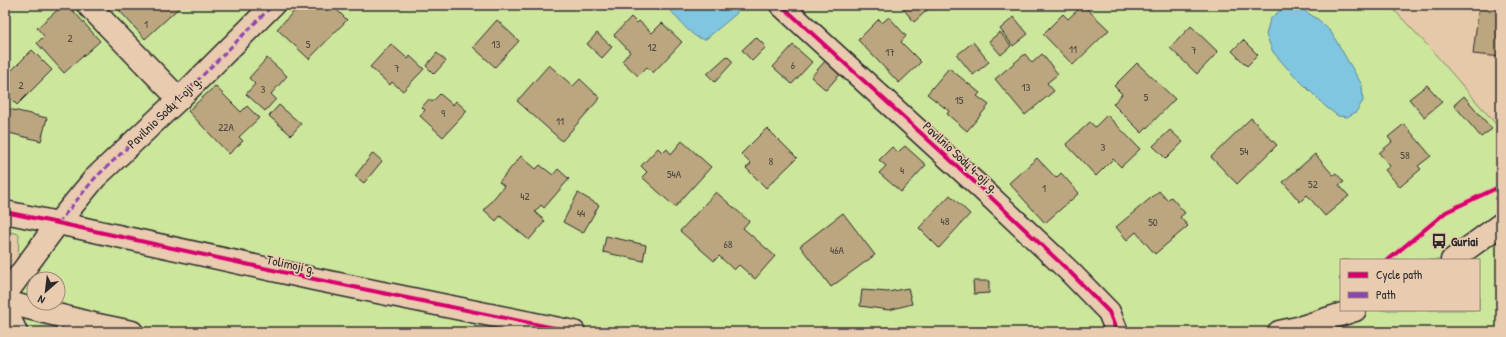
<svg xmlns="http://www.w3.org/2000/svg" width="1506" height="337" viewBox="0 0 1506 337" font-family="'Patrick Hand',sans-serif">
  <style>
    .green { fill: #cce69c; stroke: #7c8864; fill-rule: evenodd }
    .water { fill: #80c6e1; stroke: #5e8898 }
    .building { fill: #bba67f; stroke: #2b2b2b }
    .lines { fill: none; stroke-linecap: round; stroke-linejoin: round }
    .minor-casing { stroke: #2b2b2b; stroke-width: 25 }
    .minor { stroke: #e9cbb0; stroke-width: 22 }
    .quiet { stroke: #8e44ad; stroke-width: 3; stroke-dasharray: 6 3; stroke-linecap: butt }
    .cycleway-casing { stroke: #e9cbb0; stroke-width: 6 }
    .cycleway { stroke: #d6006c; stroke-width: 4 }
    .labels { text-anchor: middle; stroke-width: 3.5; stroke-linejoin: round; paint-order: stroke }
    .number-label { font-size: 11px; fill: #4f4a40 }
    .street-label { font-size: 13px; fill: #2b2b2b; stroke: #e9cbb0 }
    .poi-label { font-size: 13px; font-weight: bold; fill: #2b2b2b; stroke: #e9cbb0; text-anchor: start }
  </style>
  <rect width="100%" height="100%" fill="#e6c9a8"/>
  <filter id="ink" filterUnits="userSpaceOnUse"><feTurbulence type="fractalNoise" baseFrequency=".025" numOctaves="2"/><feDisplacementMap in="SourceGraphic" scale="8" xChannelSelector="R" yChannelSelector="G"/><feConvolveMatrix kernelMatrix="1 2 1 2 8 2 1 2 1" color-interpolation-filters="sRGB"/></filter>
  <g filter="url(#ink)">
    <path class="green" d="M 5,5 L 1395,5 L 1395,11 L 1429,47 L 1501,130 L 1501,332 L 5,332 L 5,275 L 18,263 L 19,234 L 5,231 ZM 1341,260 L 1479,260 L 1479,310 L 1341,310 ZM 34,279 L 58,279 L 58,303 L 34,303 Z"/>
    <g class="water">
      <path d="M 671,5 L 740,5 L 736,14 L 706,39 C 695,42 678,19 671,11 Z"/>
      <polygon points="1283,8 1300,8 1319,20 1331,32 1362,85 1363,101 1356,112 1347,117 1338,116 1326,107 1288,69 1273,52 1266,35 1270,19"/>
    </g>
    <g class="building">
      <polygon points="63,5 68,5 100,41 64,73 37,43 44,36 37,28"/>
      <polygon points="122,5 180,5 181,6 145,39 118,9"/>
      <polygon points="300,5 332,5 347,20 309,59 277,29"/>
      <polygon points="900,5 933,5 914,22"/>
      <polygon points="1083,5 1109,30 1073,65 1043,34 1063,14 1068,19"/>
      <polygon points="1479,5 1501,5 1501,57 1473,54"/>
      <polygon points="631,17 637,23 639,21 652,33 662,23 682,42 653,73 647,67 638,76 622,61 630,52 614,35"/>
      <polygon points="889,17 906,36 901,42 921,62 899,83 858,40 879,19 882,23"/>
      <polygon points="1014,17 1028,34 1013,46 1000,29"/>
      <polygon points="497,20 519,41 495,67 473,47"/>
      <polygon points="1191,26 1218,52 1197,74 1170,48"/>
      <polygon points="1000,32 1011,46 1001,55 989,41"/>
      <polygon points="597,33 612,47 602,58 587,44"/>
      <polygon points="756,37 766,47 752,61 742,50"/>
      <polygon points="1243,40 1258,55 1247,66 1232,51"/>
      <polygon points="973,42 989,62 973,75 957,55"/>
      <polygon points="391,44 408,59 410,56 424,69 403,91 392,82 390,85 370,67"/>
      <polygon points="793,45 812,62 792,84 773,67"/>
      <polygon points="32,50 52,70 17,105 5,93 5,77"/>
      <polygon points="437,53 446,61 434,74 426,66"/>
      <polygon points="1025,54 1032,63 1042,54 1058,74 1047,83 1054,91 1025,115 995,79"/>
      <polygon points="727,56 733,62 715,82 707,74"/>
      <polygon points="267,58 287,76 271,94 276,99 265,111 246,94 255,84 249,78"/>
      <polygon points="825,61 840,74 826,90 811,77"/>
      <polygon points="1137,63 1175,99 1142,133 1113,104 1122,94 1114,86"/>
      <polygon points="549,65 573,86 580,79 600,98 562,141 517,101"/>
      <polygon points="949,68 980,93 977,96 989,105 967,131 947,114 949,111 927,94"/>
      <polygon points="1501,74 1501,82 1497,77"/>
      <polygon points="1427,85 1442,102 1424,117 1409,99"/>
      <polygon points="215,86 241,112 247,106 259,118 239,137 243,141 229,154 188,111"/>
      <polygon points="440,94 453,105 456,101 467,111 443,137 420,116 425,110 422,107 429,99 432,102"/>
      <polygon points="1464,96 1492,129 1481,137 1454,105"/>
      <polygon points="279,105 301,124 291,135 269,116"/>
      <polygon points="5,108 47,118 41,141 5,132"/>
      <polygon points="1107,115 1140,149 1121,167 1113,159 1096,176 1066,144 1090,122 1095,127"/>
      <polygon points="1251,118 1277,145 1237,184 1211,157"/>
      <polygon points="1404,124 1431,156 1418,166 1421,169 1400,187 1385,170 1390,166 1379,153 1392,142 1388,137"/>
      <polygon points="767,128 797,158 766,188 746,168 751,164 741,154"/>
      <polygon points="1170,130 1183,142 1166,159 1153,146"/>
      <polygon points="682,141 711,167 675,207 642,177 647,172 641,166 658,148 663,153 667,149 671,154"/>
      <polygon points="905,146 926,165 901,192 879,173 886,166 879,160 892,147 898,152"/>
      <polygon points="373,153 382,161 364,183 355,176"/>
      <polygon points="1315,154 1333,175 1336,173 1344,182 1339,185 1349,196 1325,216 1307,195 1300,202 1283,182"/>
      <polygon points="521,156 536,169 540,165 553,175 558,169 569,179 544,208 541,205 535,212 545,221 529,240 500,216 496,221 484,210 504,186 499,182"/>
      <polygon points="1037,158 1056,178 1061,173 1079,193 1045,223 1009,183"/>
      <polygon points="1159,191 1167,200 1171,197 1185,213 1180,217 1188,226 1155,254 1136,232 1127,240 1116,227"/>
      <polygon points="716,192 749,221 743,228 775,256 755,279 739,265 734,270 719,256 714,261 680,231"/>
      <polygon points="578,193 599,205 583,233 563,222"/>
      <polygon points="950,195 970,214 939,248 919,228"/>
      <polygon points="843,213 875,255 831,287 800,246"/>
      <polygon points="606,236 646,245 643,261 603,252"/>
      <polygon points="973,281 989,281 989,293 974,294"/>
      <polygon points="908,288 912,304 889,310 860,306 862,290 888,292"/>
    </g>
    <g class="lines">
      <defs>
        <g id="minor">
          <polyline points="88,5 179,99"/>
          <polyline points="781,5 981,188 1069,271 1109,312 1117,332"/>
          <polyline points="5,212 58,223 314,279 574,332"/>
          <polyline points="1452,260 1501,224"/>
          <polyline points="5,295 58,223 95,178 179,99 273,5"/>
          <polyline points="5,302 93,324 132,332"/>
          <polyline points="5,309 16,332"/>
          <polyline points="1279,332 1302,327 1355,310"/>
        </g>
      </defs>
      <use href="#minor" class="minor-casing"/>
      <use href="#minor" class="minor"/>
      <g class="quiet">
        <polyline points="58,223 95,178 179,99 273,5"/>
        <polyline points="1339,279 1341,279"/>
      </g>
      <defs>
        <g id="cycleway">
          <polyline points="781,5 981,188 1069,271 1109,312 1117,332"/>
          <polyline points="5,212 58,223 314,279 574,332"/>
          <polyline points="1388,260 1446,212 1501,186"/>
        </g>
      </defs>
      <use href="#cycleway" class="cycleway-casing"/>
      <use href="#cycleway" class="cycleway"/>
    </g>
  </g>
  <defs>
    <symbol id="bus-bare" viewBox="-9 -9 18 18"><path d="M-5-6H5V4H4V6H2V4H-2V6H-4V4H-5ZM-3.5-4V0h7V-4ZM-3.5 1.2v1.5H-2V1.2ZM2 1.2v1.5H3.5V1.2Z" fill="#2b2b2b" stroke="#e9cbb0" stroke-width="2.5" paint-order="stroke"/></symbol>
  </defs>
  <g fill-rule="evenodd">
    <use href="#bus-bare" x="1428" y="230" width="22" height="22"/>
  </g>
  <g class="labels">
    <g class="number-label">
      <text x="146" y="28">1</text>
      <text x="70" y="42">2</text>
      <text x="308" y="48">5</text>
      <text x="496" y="48">13</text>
      <text x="652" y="51">12</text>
      <text x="1073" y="53">11</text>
      <text x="1194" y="54">7</text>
      <text x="890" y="56">17</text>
      <text x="793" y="69">6</text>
      <text x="397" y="72">7</text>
      <text x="21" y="89">2</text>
      <text x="1026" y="91">13</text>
      <text x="263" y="93">3</text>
      <text x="1146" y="101">5</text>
      <text x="959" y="104">15</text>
      <text x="443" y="117">9</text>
      <text x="560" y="125">11</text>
      <text x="226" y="131">22A</text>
      <text x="1103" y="151">3</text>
      <text x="1244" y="155">54</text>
      <text x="1405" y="159">58</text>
      <text x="771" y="165">8</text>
      <text x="902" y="174">4</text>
      <text x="674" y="178">54A</text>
      <text x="1313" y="188">52</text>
      <text x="1044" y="192">1</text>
      <text x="525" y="200">42</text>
      <text x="581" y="217">44</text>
      <text x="945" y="225">48</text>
      <text x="1153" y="226">50</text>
      <text x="728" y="248">68</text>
      <text x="837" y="254">46A</text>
    </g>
    <g class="street-label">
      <text transform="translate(164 112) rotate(-44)" y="5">Pavilnio Sodų 1-oji g.</text>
      <text transform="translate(961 157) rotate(43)" y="5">Pavilnio Sodų 4-oji g.</text>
      <text transform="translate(291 264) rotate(12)" y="5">Tolimoji g.</text>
    </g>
    <g class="poi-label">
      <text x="1451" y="246">Guriai</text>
    </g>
  </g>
  <rect width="1506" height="337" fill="none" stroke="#e9cbb0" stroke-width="20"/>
  <rect x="10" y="10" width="1486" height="317" fill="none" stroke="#2b2b2b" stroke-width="1.5" filter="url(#ink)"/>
  <rect x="1340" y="259" width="140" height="52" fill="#e9cbb0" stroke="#9d8b7b"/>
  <rect x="1348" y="272" width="20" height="6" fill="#d6006c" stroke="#9d8b7b"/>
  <text x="1376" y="279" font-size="12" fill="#2b2b2b">Cycle path</text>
  <rect x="1348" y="292" width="20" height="6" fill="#8e44ad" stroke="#9d8b7b"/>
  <text x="1376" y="299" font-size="12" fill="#2b2b2b">Path</text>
  <g transform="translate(46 291) rotate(208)"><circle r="19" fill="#e9cbb0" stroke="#9d8b7b"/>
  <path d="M0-3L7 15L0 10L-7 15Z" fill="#2b2b2b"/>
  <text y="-6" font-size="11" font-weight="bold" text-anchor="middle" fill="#2b2b2b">N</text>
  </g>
</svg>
